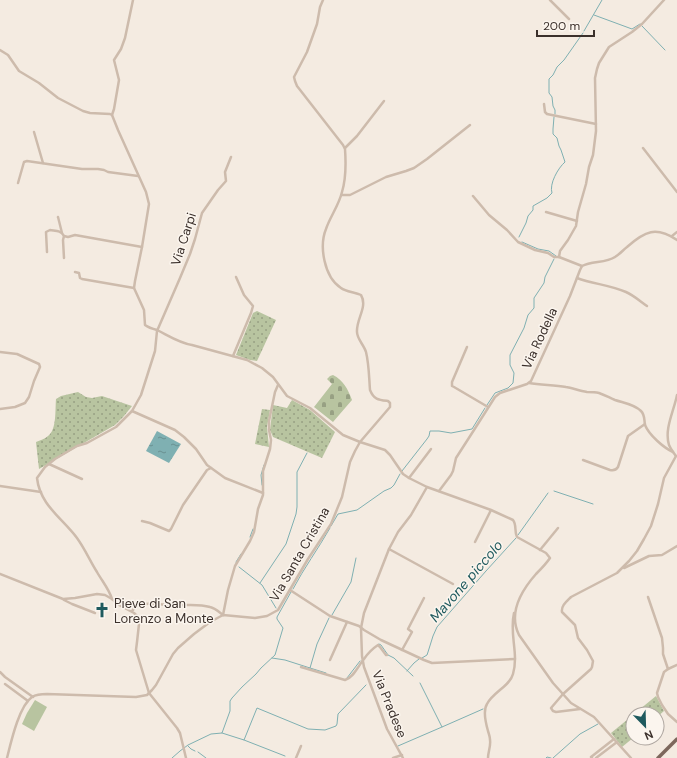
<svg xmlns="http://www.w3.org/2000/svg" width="677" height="758" viewBox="0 0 677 758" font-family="'DM Sans',sans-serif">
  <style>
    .grass { fill: url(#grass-dots) }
    .cemetery { fill: url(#cemetery-stones) }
    .pitch { fill: #b8c4a0 }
    .water { fill: url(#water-ripples) }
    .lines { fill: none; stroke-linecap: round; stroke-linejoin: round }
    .stream { stroke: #7fb0b2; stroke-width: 1 }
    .minor { stroke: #cdbbac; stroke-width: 2.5 }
    .major { stroke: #7d675c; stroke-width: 3.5 }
    .labels { text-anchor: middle; stroke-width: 3; stroke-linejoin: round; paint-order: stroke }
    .street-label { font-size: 13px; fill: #3b302b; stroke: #fbf5ee }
    .poi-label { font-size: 13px; fill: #3b302b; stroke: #fbf5ee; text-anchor: start }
    .water-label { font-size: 14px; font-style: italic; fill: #1f5a5e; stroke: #fbf5ee }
  </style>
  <defs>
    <pattern id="grass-dots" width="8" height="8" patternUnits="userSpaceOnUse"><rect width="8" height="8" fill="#b8c4a0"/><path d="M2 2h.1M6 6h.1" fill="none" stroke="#97a083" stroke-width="1.8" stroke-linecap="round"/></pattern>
    <pattern id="cemetery-stones" width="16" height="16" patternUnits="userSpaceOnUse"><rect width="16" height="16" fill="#b8c4a0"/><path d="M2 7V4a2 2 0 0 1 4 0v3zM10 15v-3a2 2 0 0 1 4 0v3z" fill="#97a083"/></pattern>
    <pattern id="water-ripples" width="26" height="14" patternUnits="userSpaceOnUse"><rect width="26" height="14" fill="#7fb0b2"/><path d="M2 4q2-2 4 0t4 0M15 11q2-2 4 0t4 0" fill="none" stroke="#699091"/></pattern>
  </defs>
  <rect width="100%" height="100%" fill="#f4ebe1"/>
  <g class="grass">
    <polygon points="257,311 276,320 257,361 250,360 236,355 253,313"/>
    <path d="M 78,392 L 86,397 L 92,398 L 102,396 L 132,406 L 124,416 L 115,425 L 39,469 L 36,442 C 40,440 45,439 48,436 C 57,430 55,409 56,399 L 61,396 Z"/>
    <polygon points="292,400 310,410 335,432 322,458 273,437 270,430 273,405 287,408"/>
    <polygon points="262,409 270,410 267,427 269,447 255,444"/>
    <polygon points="656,696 664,711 657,717 657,714 634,714"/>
    <polygon points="633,715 633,738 622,747 611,733"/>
  </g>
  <path class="cemetery" d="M 333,375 C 343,380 348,389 352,400 L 333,422 L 314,407 L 332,384 L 327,379 L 330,376 Z"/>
  <polygon class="pitch" points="35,700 47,707 34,731 22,724 27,713"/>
  <polygon class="water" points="157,431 181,444 169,463 146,451"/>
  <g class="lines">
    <g class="stream">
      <polyline points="594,15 632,29 640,24"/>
      <polyline points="642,26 665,50"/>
      <polyline points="584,31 602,0"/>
      <polyline points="555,114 555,110 553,106 552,97 549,93 549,79 553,75 557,67 564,60 583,33"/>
      <path d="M 519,237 L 526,223 L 528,216 L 533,210 L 533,206 L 547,198 L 552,193 C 549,184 558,168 565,162 L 561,150 L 559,146 L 557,138 L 553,134 L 553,129 L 554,117"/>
      <polyline points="522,242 538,249 549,251 556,256"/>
      <polyline points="487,405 495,393 508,388 513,383 514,373 510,365 510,355 524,328 528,315 534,308 534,298 544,283 545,277 554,259"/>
      <polyline points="402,471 427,439 429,436 430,431 439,431 451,433 472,429 485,408"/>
      <polyline points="262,485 261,475 264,465"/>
      <polyline points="554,491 593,504"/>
      <polyline points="331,526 338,514 357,510 384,491 391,488 394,485 400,474"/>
      <polyline points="518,535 548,493"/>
      <polyline points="250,537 253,529"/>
      <polyline points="236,562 241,554"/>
      <polyline points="239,567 262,585 276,608"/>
      <polyline points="260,583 286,544 296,514 297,507 297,472 307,453"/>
      <path d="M 293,589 C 304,568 318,549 330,528"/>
      <polyline points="332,615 351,582 356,558"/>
      <polyline points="379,644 381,645 388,655 394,658 413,676"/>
      <polyline points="272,658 285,660 310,668 317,644 329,618"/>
      <polyline points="422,658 427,655 428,652 433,636 437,627 486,571 516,538"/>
      <polyline points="310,668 326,673"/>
      <polyline points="407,671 414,663 419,659"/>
      <polyline points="347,678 360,661"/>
      <polyline points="420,683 442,727 483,709"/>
      <polyline points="222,733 244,740 257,708 308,729 325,730 336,726 337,724 338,714 366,685"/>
      <polyline points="244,740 285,756"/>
      <polyline points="188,746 191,749 195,751"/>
      <polyline points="398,746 442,727"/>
      <polyline points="198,752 206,758"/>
      <polyline points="172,758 180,751 188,745 211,734 222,733 230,711 230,701 232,698 242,687 256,674 261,668 275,655 283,628 277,619 277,617 291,592"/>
      <polyline points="546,758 547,757 551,758"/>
      <polyline points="553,758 580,734 598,724"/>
    </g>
    <g class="minor">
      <path d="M 133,0 L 125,38 L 121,49 L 114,60 L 119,80 L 114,109 L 112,115 L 118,130 L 146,192 L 149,204 L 142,247 L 135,281 L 134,288 L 144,310 L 145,325 C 149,328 153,329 157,330 C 169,336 179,343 192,345 L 247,360 L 262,368 L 273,377 L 287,396 L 310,408 L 343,435 L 360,442 L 385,450 L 390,455 L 403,474 L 409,478 L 427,487 L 491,510 L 513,520 C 517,525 514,531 517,537 L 546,553 L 550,558 C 546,564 541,569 536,574 C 521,591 508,613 519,635 L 553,683 L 571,703 L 594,717 L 631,758"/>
      <polyline points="550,0 569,19"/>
      <polyline points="0,50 8,55 19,71 39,83 58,98 83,111 90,113 110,114 112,115"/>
      <polyline points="544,104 545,112 547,114 596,124"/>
      <polyline points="34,132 43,163"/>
      <polyline points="345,148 357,136 384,101"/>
      <polyline points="643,148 677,192"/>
      <polyline points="18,183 24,162 27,161 82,169 98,169 104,170 108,172 138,176"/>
      <polyline points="342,195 350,195 386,177 406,171 414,168 427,159 470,125"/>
      <polyline points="473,196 489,215 507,230 518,242 535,250 548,253 554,257 559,257 582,266"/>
      <polyline points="546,212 577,221"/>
      <polyline points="58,217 62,233"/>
      <polyline points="672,236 677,232"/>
      <path d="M 47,252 L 46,232 L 50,230 C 55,231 61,230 64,236 L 68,237 L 75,235 L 142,247"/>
      <polyline points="559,257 560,251 568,240 576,226 578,212 586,184 589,167 593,155 596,131 595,78 597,69 599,63 609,47 632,32 642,24 664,0"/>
      <polyline points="64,258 63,240 64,236"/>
      <polyline points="75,272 79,273 80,278 82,279 134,288"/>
      <path d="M 577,278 C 593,284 610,285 626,292 C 633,295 640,301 647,306"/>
      <polyline points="467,347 452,382 452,386 454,387 488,407"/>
      <polyline points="0,352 17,354 39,364 40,367 34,381 29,397 25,403 15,407 0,409"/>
      <polyline points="233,356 251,313 253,306 244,295 236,277"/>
      <path d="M 529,383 C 541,385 554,385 566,387 C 573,388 579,391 587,392 C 591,392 595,392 599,393 C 605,395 610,398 615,400 C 624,403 634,404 641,411 C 645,415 644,419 645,425 C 649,435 664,448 673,452"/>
      <polyline points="132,411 175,430 184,437 196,449 207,465 225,478 263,493"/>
      <path d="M 676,456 C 674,453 671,450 669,445 C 664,429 674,411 677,395"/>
      <path d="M 583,460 L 610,470 C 614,471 616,470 618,467 L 628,436 L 645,424"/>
      <polyline points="49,464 82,479"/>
      <polyline points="409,478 431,449"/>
      <polyline points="0,486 41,492"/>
      <path d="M 439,491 L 451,475 L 453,471 L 456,458 L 474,430 L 495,397 L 500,393 L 527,384 L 531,381 L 570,296 L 580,270 L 582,266 C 592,261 606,263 615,257 C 620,254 623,250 627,247 C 645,231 656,226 677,240"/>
      <polyline points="142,521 150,523 169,531 171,529 183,505 207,470 211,468"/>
      <polyline points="475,542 491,510"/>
      <polyline points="389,549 453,584"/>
      <polyline points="540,550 558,528"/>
      <polyline points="624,568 649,556 662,555 677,546"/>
      <polyline points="0,574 63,599 75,598 97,594 105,595 112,599 119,605 134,613 137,616 139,624 137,642 136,650 149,693 177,728 180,733 186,758"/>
      <polyline points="290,590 330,616 359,626 364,630 381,640 424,660 432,663 515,659"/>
      <polyline points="648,597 662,638 663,648 663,654 668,669"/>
      <path d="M 112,599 C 109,589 102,581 97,572 C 90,561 85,549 77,538 C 62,518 40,505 37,478 L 45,467 L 55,459 L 77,446 L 87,443 L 116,427 L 132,411 L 141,395 L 155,351 L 157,331 L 180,278 L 190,254 L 195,239 L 202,213 L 218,190 L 226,181 L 225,172 L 231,157"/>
      <polyline points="64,600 72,604 95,613"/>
      <path d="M 132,611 C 134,609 135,606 139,605 C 148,602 160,605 170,605 C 183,606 197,603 210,607 C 215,608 219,612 223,615"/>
      <polyline points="223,615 228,590 235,566 250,541 254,532 258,509 263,495 263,471 270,449 271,440 269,430 269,421 275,392 278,385"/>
      <polyline points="402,650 412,632 408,629 424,598"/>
      <polyline points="330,660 347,622"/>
      <polyline points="677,665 668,669 664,672 657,693 658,697 662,705 668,714 677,722"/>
      <path d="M 301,667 L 345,680 C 354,677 358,666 364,659 C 368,653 372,649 378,645 L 380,647 L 386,655 L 387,655"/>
      <polyline points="0,672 5,677 33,697"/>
      <polyline points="5,684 28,701"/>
      <path d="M 580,709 L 556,712 L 553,711 L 551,708 L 563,694 L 591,669 L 592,667 L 593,661 L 587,650 L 578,638 L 575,625 L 562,612 C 561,606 566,602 571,597 L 617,573 L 629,561 L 637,551 L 644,539 L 651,526 L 658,504 L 664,478 L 676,456"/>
      <path d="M 7,758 C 11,742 19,706 32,697 C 37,694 42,694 47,694 L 136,697 L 147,695 L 152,690 L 156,685 L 173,654 L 178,648 L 194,634 L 210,622 L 223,615 L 255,618 L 267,616 L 278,610 L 308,559 L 331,524 L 342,497 L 350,462 L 355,451 L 360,442 L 390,407 L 390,403 L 388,401 C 379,400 374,400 370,390 C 369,377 369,364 366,352 C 364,345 357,339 357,332 C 356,319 368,307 361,295 C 355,292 346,292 341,288 C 324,277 319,246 326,229 C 330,217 339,205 342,192 C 346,179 346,163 345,149 L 343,145 L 297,86 L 295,81 L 294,77 L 307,52 L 317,24 L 320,7 L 323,0"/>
      <polyline points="296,758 301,746"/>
      <polyline points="393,758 402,755"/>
      <polyline points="403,758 387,729 364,667 362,656 361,628 364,613 389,549 398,532 411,515 427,487"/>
      <path d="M 488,758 C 488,752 491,746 490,740 C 490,737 489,734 488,731 C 486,724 483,710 487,704 C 493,692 510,686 513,674 C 519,653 509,634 514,613"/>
      <polyline points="592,758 591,757 614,739"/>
      <polyline points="596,758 617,742"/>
    </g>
    <polyline class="major" points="658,758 677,739"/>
  </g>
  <defs>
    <symbol id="church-bare" viewBox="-9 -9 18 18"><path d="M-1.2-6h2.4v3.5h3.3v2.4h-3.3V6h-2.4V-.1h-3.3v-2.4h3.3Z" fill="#1f5a5e" stroke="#fbf5ee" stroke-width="2.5" paint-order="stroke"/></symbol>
  </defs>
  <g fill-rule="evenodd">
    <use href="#church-bare" x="91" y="599" width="22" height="22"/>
  </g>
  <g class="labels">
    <g class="street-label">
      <text transform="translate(183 239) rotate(-72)" y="5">Via Carpi</text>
      <text transform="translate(539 338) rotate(-65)" y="5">Via Rodella</text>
      <text transform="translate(299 554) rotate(-60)" y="5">Via Santa Cristina</text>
      <text transform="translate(390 704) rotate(68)" y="5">Via Pradese</text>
    </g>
    <g class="poi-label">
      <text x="114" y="608">Pieve di San<tspan x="114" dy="15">Lorenzo a Monte</tspan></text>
    </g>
    <g class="water-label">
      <text transform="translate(466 581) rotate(-49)" y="5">Mavone piccolo</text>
    </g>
  </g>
  <g transform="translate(645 726) rotate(157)"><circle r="19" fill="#fbf5ee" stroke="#aea6a0"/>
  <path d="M0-3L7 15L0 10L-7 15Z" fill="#1f5a5e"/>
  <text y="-6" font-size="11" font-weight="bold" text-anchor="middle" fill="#3b302b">N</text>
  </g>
  <path d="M537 30v6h57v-6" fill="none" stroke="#3b302b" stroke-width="2"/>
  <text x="543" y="30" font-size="12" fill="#3b302b" stroke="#fbf5ee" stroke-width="3" paint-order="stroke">200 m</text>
</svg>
